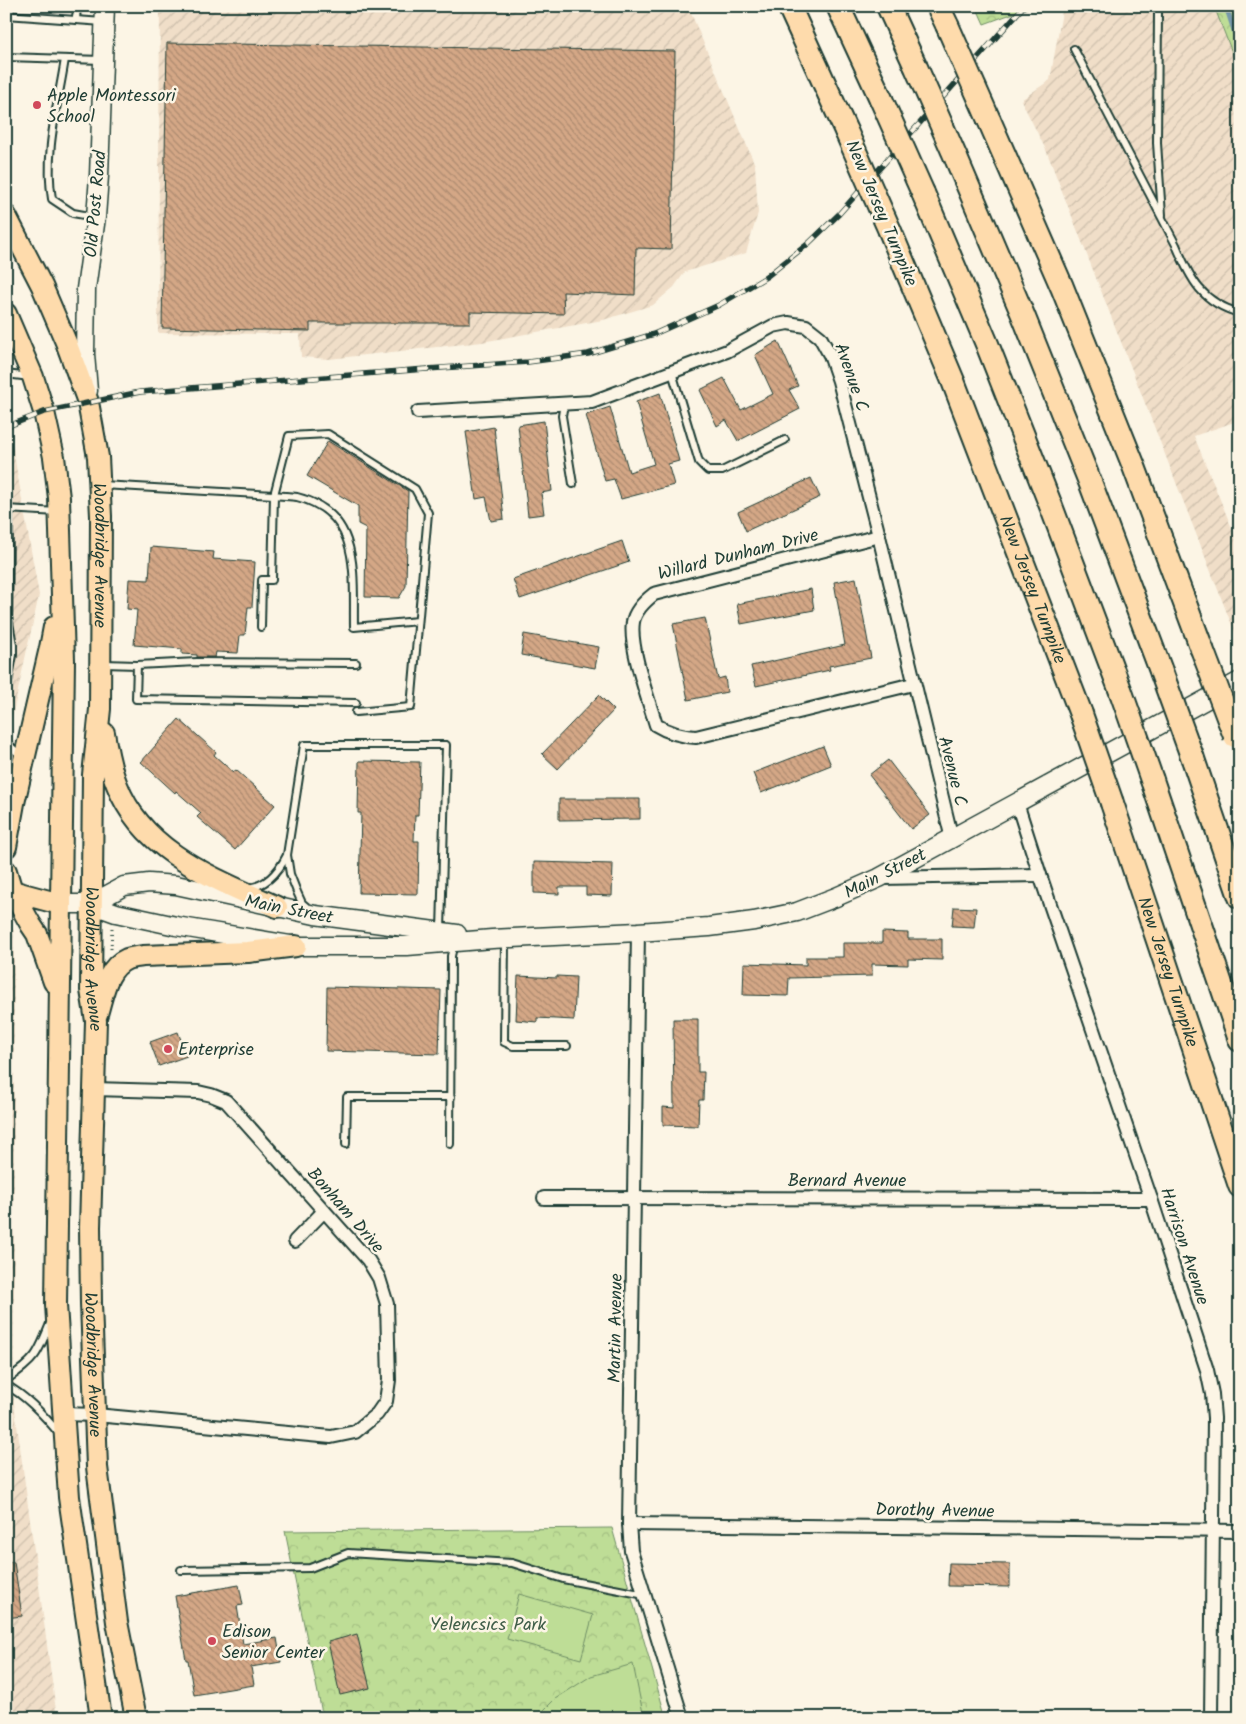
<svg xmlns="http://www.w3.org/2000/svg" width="1246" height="1724" viewBox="0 0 1246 1724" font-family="Kalam,sans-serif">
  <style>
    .industrial { fill: url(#industrial-furrows) }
    .forest { fill: url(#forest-crowns); stroke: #6e8d65 }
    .pitch { fill: #bedd96; stroke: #6e8d65 }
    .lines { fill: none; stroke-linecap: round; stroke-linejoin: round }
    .stream { stroke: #7698aa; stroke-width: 5 }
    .building { fill: url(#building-back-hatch); stroke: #1f3d34 }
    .lane-casing { stroke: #1f3d34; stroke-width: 10 }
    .street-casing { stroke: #1f3d34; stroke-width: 16 }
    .secondary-casing { stroke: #1f3d34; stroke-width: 21 }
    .primary-casing { stroke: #1f3d34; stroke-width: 24 }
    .highway-casing { stroke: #1f3d34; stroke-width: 26 }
    .path { stroke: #1f3d34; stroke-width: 3; stroke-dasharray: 1 4; stroke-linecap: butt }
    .lane { stroke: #fcf5e5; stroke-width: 6 }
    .street { stroke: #fcf5e5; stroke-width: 12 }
    .secondary { stroke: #fcf5e5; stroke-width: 18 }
    .primary { stroke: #fedbac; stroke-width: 20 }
    .highway { stroke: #fedbac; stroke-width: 22 }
    .rail-casing { stroke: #1f3d34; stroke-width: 5.5 }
    .rail { stroke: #fcf5e5; stroke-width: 4; stroke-dasharray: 11; stroke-linecap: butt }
    .highway-bridge-casing { stroke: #1f3d34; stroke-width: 26; stroke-linecap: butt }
    .highway-bridge { stroke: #fedbac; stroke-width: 22 }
    .poi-dot { fill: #d1495b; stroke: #fcf5e5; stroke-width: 2 }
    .labels { text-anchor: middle; stroke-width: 5; stroke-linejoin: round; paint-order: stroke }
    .poi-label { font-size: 18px; fill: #1f3d34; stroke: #fcf5e5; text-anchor: start }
    .street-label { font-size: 18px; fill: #1f3d34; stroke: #fcf5e5 }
    .park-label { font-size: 18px; fill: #3f5d48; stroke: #fcf5e5 }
  </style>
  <defs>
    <pattern id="industrial-furrows" width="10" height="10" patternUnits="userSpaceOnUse" patternTransform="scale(1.25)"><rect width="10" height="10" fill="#f0dec8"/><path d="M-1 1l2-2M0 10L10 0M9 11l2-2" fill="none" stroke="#cdbfac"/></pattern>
    <pattern id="forest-crowns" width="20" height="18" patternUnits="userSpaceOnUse" patternTransform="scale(1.25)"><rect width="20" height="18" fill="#bedd96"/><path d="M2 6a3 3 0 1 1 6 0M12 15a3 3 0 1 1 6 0" fill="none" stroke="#a3bf82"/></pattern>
    <pattern id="building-back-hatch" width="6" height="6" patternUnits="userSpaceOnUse" patternTransform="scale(1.25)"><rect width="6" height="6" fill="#d4a786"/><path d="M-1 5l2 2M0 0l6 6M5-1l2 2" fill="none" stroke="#ab896e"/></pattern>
  </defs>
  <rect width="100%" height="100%" fill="#fcf5e5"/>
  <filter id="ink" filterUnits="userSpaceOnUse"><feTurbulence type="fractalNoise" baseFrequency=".02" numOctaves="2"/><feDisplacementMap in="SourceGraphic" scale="10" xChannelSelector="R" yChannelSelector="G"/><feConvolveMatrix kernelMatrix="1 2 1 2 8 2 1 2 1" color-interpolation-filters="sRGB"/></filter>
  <g filter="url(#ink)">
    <g class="industrial">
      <polygon points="160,6 688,6 755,165 758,213 746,253 685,272 674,287 653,305 603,320 482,342 329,359 301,357 300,334 158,333"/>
      <polygon points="1063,6 1214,6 1240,73 1240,420 1194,436 1240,548 1240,640 1238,641 1046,150 1021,100 1050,80"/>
      <polygon points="6,410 39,595 6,745"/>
      <polygon points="6,920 14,931 14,1403 57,1718 6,1718"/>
    </g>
    <g class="forest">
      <polygon points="976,6 1033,6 984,24"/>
      <polygon points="1214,6 1240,6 1240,73"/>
      <polygon points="612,1528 666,1718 323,1718 285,1531"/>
    </g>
    <g class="pitch">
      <polygon points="519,1594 593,1615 581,1659 507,1639"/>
      <polygon points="633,1664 644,1718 536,1718 555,1699 591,1676"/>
    </g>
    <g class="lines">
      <polyline class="stream" points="1226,6 1240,49"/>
    </g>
    <g class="building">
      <polygon points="167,43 675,51 671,249 636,248 635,295 563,292 564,314 470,312 470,323 310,323 310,331 162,328"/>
      <polygon points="778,341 798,386 789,390 800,409 738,441 726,420 717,426 700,390 724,378 741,410 773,394 755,355"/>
      <polygon points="660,393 679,461 668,464 674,485 621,499 614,479 605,481 586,415 610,407 629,472 654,464 636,402"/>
      <polygon points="544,421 552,491 541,493 544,514 528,516 518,425"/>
      <polygon points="494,427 504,519 491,521 486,497 476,499 466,432"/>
      <polygon points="328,441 408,491 406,586 399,598 365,597 366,528 358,524 358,506 307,476"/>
      <polygon points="811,478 820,497 746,531 738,512"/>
      <polygon points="622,541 629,562 520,599 513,579"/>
      <polygon points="151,547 214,552 213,559 255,562 252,607 248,607 245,635 240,635 238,653 216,652 215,657 197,657 197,655 182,654 182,649 134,645 137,610 127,609 129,579 149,580"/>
      <polygon points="856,578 871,658 829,666 830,670 756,686 751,666 845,645 834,582"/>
      <polygon points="811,589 814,610 741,624 737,604"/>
      <polygon points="705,618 718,679 725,677 727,692 688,700 673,624"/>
      <polygon points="524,634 599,647 595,668 521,655"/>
      <polygon points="599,695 614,710 558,769 542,754"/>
      <polygon points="179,719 216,752 214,755 233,772 236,770 275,805 235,850 197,817 201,813 176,791 175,793 141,762"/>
      <polygon points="823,746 831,765 761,793 753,773"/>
      <polygon points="888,760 930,815 911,829 869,775"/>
      <polygon points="359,761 420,762 418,815 415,815 414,841 419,841 418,894 359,893 361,813 358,813"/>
      <polygon points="559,799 640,799 640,819 559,820"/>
      <polygon points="534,862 613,864 612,896 586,895 586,887 559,887 559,894 534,893"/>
      <polygon points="954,907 976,908 974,927 952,926"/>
      <polygon points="882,932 908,933 908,939 942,939 942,960 908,959 908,965 872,964 872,976 789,978 788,996 743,995 744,963 806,965 806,957 843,957 843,943 882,943"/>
      <polygon points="518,976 557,978 557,976 576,977 574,1020 537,1018 537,1022 516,1020"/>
      <polygon points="327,987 441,990 439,1054 326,1051"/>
      <polygon points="673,1019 698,1019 698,1072 704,1072 703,1100 699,1100 698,1126 663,1125 663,1107 674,1108"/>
      <polygon points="178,1032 187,1056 159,1066 150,1042"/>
      <polygon points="6,1562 14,1562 22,1616 6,1618"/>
      <polygon points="949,1563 1010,1564 1010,1587 948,1586"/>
      <polygon points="239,1585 243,1605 237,1606 243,1644 277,1638 281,1662 251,1667 254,1685 194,1695 188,1660 186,1660 175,1596"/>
      <polygon points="357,1634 370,1688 340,1695 328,1642"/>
    </g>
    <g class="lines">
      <defs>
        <g id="lane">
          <polyline points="1158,12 1157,143 1162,215"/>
          <polyline points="6,15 76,20 77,6"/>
          <polyline points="76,20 103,22"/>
          <path d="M 1074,49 L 1176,245 C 1190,279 1202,303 1240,313"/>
          <polyline points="6,57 102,60"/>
          <path d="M 65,59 C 58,105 44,152 52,199 L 73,213 L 95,217"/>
          <polyline points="672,372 699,462 708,471 722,471 785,440"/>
          <polyline points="6,374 30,377"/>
          <polyline points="564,403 562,416 573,484"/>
          <polyline points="102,485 274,495 272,580 262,580 261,627"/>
          <polyline points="6,509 58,512"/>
          <polyline points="104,664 137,665 136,699 356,703"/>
          <polyline points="137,665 197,662 356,663"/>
          <polyline points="6,693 13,655 13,645 8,617 9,510"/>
          <path d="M 356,712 L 411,707 L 428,513 L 415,489 L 328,434 L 289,436 L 274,495 C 281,496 289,496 297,497 C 362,513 353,575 354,627 L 418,621"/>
          <polyline points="6,742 22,757"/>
          <path d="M 248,888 C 267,886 279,871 287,855"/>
          <polyline points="308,908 302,903 297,892 290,874 287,855 304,745 446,745 441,931"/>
          <polyline points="505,939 504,1042 513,1046 567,1046"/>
          <polyline points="346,1144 347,1097 451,1097"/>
          <polyline points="450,1144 451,956 454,943"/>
          <path d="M 6,1380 C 36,1360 38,1354 51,1321"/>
          <path d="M 6,1385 C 28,1397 45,1416 60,1435"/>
          <polyline points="181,1570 310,1568 348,1553 512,1563 563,1579 645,1595"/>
          <polyline points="6,1713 7,1718"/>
        </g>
        <g id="street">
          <polyline points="418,412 592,402 727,351 773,326 788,323 806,326 820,337 830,355 839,381 879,536 952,839"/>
          <path d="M 879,536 L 654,594 C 645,601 635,610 633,622 C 629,647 648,698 656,725 C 669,733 680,736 696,737 L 913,684"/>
          <polyline points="1017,803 1040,875 1151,1199 1207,1370 1212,1394 1214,1418 1211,1718"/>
          <polyline points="882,878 1040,875"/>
          <polyline points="638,932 629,1524 631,1551 682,1718"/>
          <polyline points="544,1198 1151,1199"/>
          <polyline points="295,1241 324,1211"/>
          <polyline points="63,1414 96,1415 331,1437 355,1432 377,1414 386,1401 389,1380 387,1304 379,1278 368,1260 226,1101 211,1095 198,1092 94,1089"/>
          <polyline points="629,1524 1240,1531"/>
        </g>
        <g id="secondary">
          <polyline points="88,391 85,354 86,289 96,217 99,176 105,6"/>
          <polyline points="60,904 91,904 116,913 176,926 296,946 407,946 492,939 638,932 709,927 754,921 797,912 836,897 879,878 1240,681"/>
          <polyline points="91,904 124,886 149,883 176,885 315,915 457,934"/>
        </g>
        <g id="primary">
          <path id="s1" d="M 6,216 L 42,286 L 66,342 L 88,402 L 98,457 L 101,516 L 100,709 L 93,775 L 91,990 L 96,1021 L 90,1227 L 91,1303 L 97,1467 L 117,1622 L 136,1718"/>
          <polyline points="6,314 33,377 44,412 54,457 59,498 64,660 56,1305 69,1497 101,1718"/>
          <path d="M 104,733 C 107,751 110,768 117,785 C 143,853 216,879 277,907"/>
          <polyline points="6,847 14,803 50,648 54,627"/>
          <polyline points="6,871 12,891 31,925 37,934 54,982"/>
          <polyline points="12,891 60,904"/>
          <path d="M 97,1014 C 103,995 106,968 127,959 C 132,957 138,957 143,956 L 248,952 L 296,946"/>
        </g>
        <g id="highway">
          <polyline points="789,6 846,131"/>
          <polyline points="838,6 881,99"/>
          <polyline points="888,6 915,65"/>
          <polyline points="938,6 947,25"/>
          <polyline points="989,120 1062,287 1133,464 1202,649"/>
          <polyline points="956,158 1023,315 1092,487 1161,671"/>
          <polyline points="923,193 987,344 1051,506 1121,692"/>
          <path id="s2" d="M 890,231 L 953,381 L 1081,714"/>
          <polyline points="1193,759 1240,897"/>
          <polyline points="1152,780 1240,1040"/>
          <path id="s3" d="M 1112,803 L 1240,1186"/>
        </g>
      </defs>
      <use href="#lane" class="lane-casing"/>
      <use href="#street" class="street-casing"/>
      <use href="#secondary" class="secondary-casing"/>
      <use href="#primary" class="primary-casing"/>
      <use href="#highway" class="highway-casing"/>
      <polyline class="path" points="111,949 112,928"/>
      <use href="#lane" class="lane"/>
      <use href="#street" class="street"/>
      <use href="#secondary" class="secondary"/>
      <use href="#primary" class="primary"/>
      <use href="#highway" class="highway"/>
      <defs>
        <polyline id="rail" points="6,427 44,412 140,392 413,370 528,362 588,354 654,334 719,305 766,277 809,243 839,214 1024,6"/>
      </defs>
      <use href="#rail" class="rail-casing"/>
      <use href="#rail" class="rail"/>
      <defs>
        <g id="highway-bridge">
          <polyline points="947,25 989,120"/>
          <polyline points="915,65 956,158"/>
          <polyline points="881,99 923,193"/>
          <polyline points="846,131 890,231"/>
          <polyline points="1202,649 1235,736"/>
          <polyline points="1161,671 1193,759"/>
          <polyline points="1121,692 1152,780"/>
          <polyline points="1081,714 1112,803"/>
        </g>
      </defs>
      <use href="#highway-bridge" class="highway-bridge-casing"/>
      <use href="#highway-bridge" class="highway-bridge"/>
    </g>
  </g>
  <g class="poi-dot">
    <circle cx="37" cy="105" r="5"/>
    <circle cx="168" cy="1049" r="5"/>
    <circle cx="212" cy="1641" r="5"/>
  </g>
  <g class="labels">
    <g class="poi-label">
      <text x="47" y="101">Apple Montessori<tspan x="47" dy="21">School</tspan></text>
      <text x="178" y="1055">Enterprise</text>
      <text x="222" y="1637">Edison<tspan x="222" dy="21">Senior Center</tspan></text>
    </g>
    <g class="street-label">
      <text transform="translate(95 204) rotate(-85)" y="6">Old Post Road</text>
      <text transform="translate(882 213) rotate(67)" y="6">New Jersey Turnpike</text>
      <text transform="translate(852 377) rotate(71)" y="6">Avenue C</text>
      <text transform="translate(738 554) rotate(-14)" y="6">Willard Dunham Drive</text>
      <text dy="6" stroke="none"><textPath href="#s1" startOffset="358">Woodbridge Avenue</textPath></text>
      <text dy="6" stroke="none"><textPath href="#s2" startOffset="386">New Jersey Turnpike</textPath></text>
      <text transform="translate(953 771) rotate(76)" y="6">Avenue C</text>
      <text transform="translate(885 873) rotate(-27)" y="6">Main Street</text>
      <text transform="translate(289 909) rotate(11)" y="6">Main Street</text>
      <text dy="6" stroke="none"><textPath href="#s1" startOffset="762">Woodbridge Avenue</textPath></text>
      <text dy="6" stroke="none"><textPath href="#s3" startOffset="178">New Jersey Turnpike</textPath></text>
      <text x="847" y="1186">Bernard Avenue</text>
      <text transform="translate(346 1210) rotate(49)" y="6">Bonham Drive</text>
      <text transform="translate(1185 1246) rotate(72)" y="6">Harrison Avenue</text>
      <text transform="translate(615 1328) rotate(-89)" y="6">Martin Avenue</text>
      <text dy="6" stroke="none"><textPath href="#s1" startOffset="1168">Woodbridge Avenue</textPath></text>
      <text transform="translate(935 1510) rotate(1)" y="6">Dorothy Avenue</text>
    </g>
    <g class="park-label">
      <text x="488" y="1630">Yelencsics Park</text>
    </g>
  </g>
  <rect width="1246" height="1724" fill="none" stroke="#fcf5e5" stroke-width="25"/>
  <rect x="12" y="12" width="1221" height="1699" fill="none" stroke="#1f3d34" stroke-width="2" filter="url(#ink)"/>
</svg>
